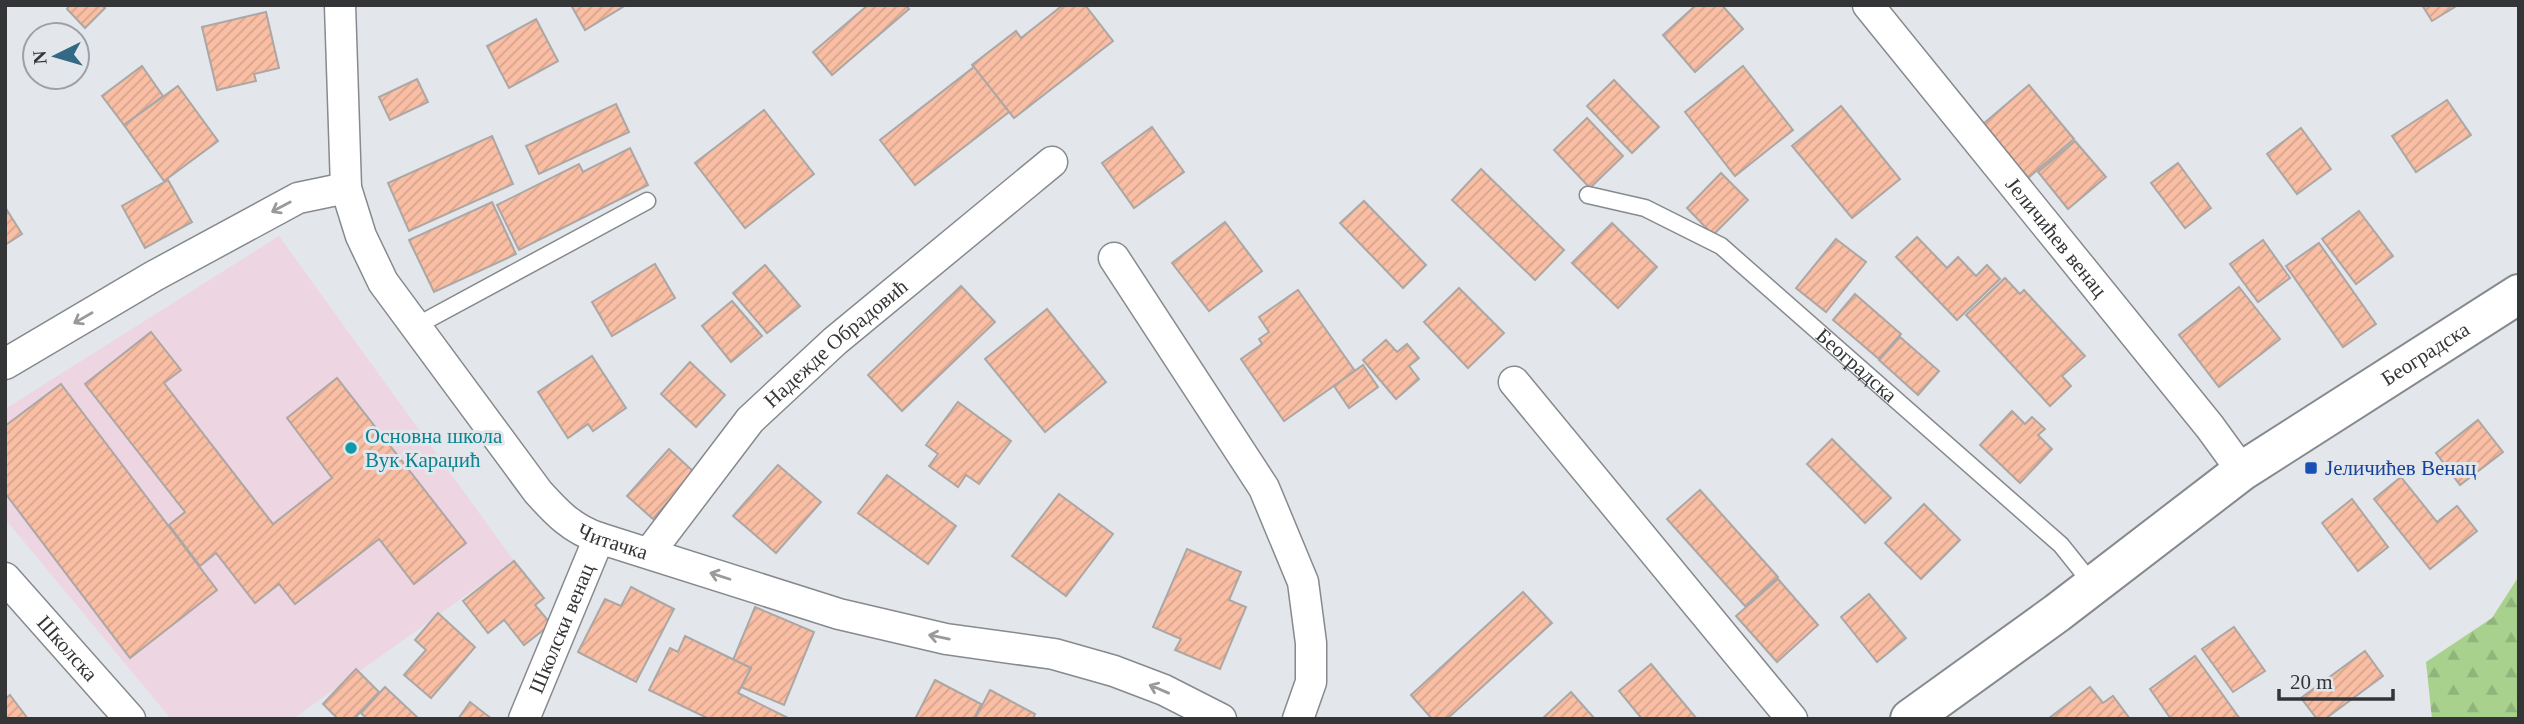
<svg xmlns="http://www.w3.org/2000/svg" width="2524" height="724" viewBox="0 0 2524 724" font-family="'Times New Roman',serif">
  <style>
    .education { fill: #edd6e2 }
    .forest { fill: url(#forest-firs) }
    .building { fill: url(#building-hatch); stroke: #aca7a4; stroke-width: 2 }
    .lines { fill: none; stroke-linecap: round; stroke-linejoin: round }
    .lane-casing { stroke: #868a8e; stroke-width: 19 }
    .street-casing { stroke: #868a8e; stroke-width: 33 }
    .secondary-casing { stroke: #868a8e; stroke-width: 42 }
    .lane { stroke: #fff; stroke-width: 16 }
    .street { stroke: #fff; stroke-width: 30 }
    .secondary { stroke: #fff; stroke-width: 38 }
    .oneway { stroke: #9a9a9b }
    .culture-dot { fill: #0f9aa8; stroke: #e3e7ec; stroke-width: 2.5 }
    .transit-dot { fill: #1a4fb4; stroke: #e3e7ec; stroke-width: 2.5 }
    .labels { text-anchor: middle; stroke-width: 6; stroke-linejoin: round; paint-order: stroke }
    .street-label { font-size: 21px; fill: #343537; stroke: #e3e7ec }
    .culture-label { font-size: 21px; fill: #0d838f; stroke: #e3e7ec; text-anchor: start }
    .transit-label { font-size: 21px; fill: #164399; stroke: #e3e7ec; text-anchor: start }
  </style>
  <defs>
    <pattern id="forest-firs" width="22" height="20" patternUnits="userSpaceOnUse" patternTransform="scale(1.75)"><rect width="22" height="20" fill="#a7d18d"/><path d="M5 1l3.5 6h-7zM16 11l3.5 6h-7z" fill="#90b47a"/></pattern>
    <pattern id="building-hatch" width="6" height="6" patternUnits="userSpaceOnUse" patternTransform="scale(1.75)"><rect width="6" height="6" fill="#f9bea3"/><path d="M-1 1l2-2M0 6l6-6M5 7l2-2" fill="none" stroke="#d6a48d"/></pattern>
  </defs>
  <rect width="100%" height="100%" fill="#e3e7ec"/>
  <polygon class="education" points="279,236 514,561 293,719 171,719 5,519 5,409"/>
  <polygon class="forest" points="2519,576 2519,719 2432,719 2426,662 2492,618"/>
  <g class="building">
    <polygon points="70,5 102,5 105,8 85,28 67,9"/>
    <polygon points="571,5 626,5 585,30"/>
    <polygon points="868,5 906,5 909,9 832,75 813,52"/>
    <polygon points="1063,5 1085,5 1113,41 1014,118 972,65 1016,31 1021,38"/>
    <polygon points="1696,5 1722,5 1743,29 1695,72 1663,35"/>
    <polygon points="2422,5 2458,5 2432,21"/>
    <polygon points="266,12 279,68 254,74 256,81 217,90 202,27"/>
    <polygon points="536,19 558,61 509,88 487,46"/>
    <polygon points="142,66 163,96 124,125 102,96"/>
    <polygon points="1743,66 1793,130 1735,176 1685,112"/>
    <polygon points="974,67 1009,112 915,185 880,140"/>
    <polygon points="417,79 428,102 390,120 379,97"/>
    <polygon points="1614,80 1659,127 1632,153 1587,106"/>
    <polygon points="2029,85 2074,139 2028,178 1983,124"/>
    <polygon points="178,86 218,141 164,181 124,125"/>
    <polygon points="2447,100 2471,135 2416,172 2392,136"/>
    <polygon points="616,104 629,132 539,174 526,146"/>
    <polygon points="1841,106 1900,179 1852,218 1792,146"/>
    <polygon points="764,110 814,174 745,228 695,163"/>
    <polygon points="1587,118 1623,156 1590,188 1554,150"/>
    <polygon points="1152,127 1184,172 1134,208 1102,163"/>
    <polygon points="2301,128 2331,169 2297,194 2267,154"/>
    <polygon points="492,136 513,184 409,231 388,183"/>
    <polygon points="2075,141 2106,177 2068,209 2038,172"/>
    <polygon points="630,148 648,185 519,250 497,205 579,164 583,172"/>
    <polygon points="2178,163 2211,208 2185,228 2151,183"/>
    <polygon points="1481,169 1564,250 1535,280 1452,200"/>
    <polygon points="1721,173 1748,200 1713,235 1687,208"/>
    <polygon points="168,180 192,222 145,248 122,206"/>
    <polygon points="1364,201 1426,265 1403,288 1340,223"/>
    <polygon points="492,202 516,254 434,292 409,240"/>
    <polygon points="5,207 22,234 5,245"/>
    <polygon points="2359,211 2393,256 2356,284 2322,239"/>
    <polygon points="1225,222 1262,271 1209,311 1172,263"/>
    <polygon points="1612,223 1657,267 1618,308 1572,263"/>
    <polygon points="1917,237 1947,268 1958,257 1976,276 1987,265 2000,279 1957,320 1896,257"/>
    <polygon points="1836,239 1866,262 1826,312 1796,288"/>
    <polygon points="2263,240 2290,278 2258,302 2230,264"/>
    <polygon points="2319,243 2376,324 2343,347 2286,266"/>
    <polygon points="655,264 675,298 612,336 592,302"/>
    <polygon points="765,265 800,306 767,333 733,293"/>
    <polygon points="2005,278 2020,294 2024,290 2085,356 2062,376 2071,386 2050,406 1966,315"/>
    <polygon points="961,286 995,322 902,411 868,375"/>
    <polygon points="2239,287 2280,339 2219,387 2179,335"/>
    <polygon points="1459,288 1504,333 1468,368 1424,322"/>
    <polygon points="1298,290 1355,371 1284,421 1241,359 1262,344 1259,339 1269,332 1259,317"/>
    <polygon points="1855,294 1901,334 1879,359 1833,320"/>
    <polygon points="732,301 762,336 731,362 702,326"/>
    <polygon points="1047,309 1106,382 1045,432 985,359"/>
    <polygon points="151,332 181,370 164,383 273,524 332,478 287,418 337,378 466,543 414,584 379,539 295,604 279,584 255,603 216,553 200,566 169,525 185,512 85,384"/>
    <polygon points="1900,337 1939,371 1918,395 1879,360"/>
    <polygon points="1386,340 1397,352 1407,344 1419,358 1409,366 1419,379 1396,399 1363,360"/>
    <polygon points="592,356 626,408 593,431 588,424 568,438 538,392"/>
    <polygon points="690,362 725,395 696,427 661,394"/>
    <polygon points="1363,365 1378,387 1349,408 1334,386"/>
    <polygon points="61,384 217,590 130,658 5,493 5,426"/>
    <polygon points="958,402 1011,441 979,484 966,475 958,487 929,466 938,454 926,445"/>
    <polygon points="2012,411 2025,424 2032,417 2045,429 2038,435 2052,449 2020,483 1980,445"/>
    <polygon points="2478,420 2503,452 2460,485 2436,453"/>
    <polygon points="1832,439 1891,498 1865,523 1807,464"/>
    <polygon points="669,449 694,472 653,519 627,496"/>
    <polygon points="778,465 821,502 776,553 733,516"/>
    <polygon points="887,475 956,526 928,564 858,513"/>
    <polygon points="2401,477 2437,522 2457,506 2477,531 2430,569 2374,499"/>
    <polygon points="1700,490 1778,577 1745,606 1667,519"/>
    <polygon points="1059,494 1113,534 1066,596 1012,556"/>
    <polygon points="2352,499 2388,547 2358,571 2322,523"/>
    <polygon points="1924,504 1960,540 1921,579 1885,543"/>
    <polygon points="1187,549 1241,572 1229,600 1246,607 1220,669 1175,650 1181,639 1153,627"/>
    <polygon points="514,561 544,598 535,605 551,624 524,645 504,620 488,633 463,601"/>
    <polygon points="1778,579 1818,625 1777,662 1736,616"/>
    <polygon points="631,587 674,609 636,682 578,652 605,599 621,606"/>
    <polygon points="1523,592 1552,623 1447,719 1432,719 1411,695"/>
    <polygon points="1869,594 1906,638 1877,662 1841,617"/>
    <polygon points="755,607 814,632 784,705 741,687 751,668 733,660"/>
    <polygon points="438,613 475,647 431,698 404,675 426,650 415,640"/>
    <polygon points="2234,627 2265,671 2233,692 2202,649"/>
    <polygon points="685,636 751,668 738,693 790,719 709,719 649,690 670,648 678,652"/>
    <polygon points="2365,651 2383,676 2325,719 2317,719 2301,698"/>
    <polygon points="2195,656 2240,719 2171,719 2150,689"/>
    <polygon points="1651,664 1697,719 1642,719 1619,691"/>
    <polygon points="356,669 379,692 354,719 338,719 323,704"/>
    <polygon points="935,680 981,704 974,719 915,719"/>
    <polygon points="385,687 417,717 415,719 367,719 361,713"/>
    <polygon points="2090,687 2103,703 2113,696 2130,719 2048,719"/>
    <polygon points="990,690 1035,714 1033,719 975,719"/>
    <polygon points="1571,692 1595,719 1542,719"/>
    <polygon points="10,695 28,719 5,719 5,699"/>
    <polygon points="470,702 492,719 458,719"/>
  </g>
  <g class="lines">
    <defs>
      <g id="lane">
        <path id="s1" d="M 1588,195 L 1645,208 L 1721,246 L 2061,545 L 2093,585"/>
        <polyline points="416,326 647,201"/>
      </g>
      <g id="street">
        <path id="s2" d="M 340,5 L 346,188 L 361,236 L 383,282 L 538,492 C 557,513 572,529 599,538 L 839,614 L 946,639 L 1054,654 L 1114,671 L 1164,690 L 1221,719"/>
        <path id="s3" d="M 1868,5 L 2210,427 L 2242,471"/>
        <polyline points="1114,258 1264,488 1303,582 1311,643 1311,682 1298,719"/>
        <polyline points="5,364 154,276 298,198 346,188"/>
        <polyline points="1514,382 1792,719"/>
        <path id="s4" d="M 649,553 L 750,420 L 835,341 L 1052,162"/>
        <path id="s5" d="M 5,578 L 130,719"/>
        <path id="s6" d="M 524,719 L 599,538"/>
      </g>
      <g id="secondary">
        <path id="s7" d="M 1910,719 L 2057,613 L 2242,471 L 2519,294"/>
      </g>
    </defs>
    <use href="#lane" class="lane-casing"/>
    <use href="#street" class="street-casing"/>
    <use href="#secondary" class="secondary-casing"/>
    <use href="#lane" class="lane"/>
    <use href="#street" class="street"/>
    <use href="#secondary" class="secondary"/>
  </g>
  <defs><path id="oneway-shaft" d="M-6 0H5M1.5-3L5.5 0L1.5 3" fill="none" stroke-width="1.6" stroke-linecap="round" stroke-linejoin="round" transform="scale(1.75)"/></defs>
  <g class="oneway">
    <use href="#oneway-shaft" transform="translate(281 207) rotate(152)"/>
    <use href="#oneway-shaft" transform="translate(83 318) rotate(150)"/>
    <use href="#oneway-shaft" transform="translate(720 576) rotate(-162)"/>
    <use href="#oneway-shaft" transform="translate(939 637) rotate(-168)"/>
    <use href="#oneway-shaft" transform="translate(1159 689) rotate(-157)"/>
  </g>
  <circle class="culture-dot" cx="351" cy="448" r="7"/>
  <rect class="transit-dot" x="2304" y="461" width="14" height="14" rx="3.5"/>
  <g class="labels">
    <g class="street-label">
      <text dy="7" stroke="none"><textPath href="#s3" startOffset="299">Јеличићев венац</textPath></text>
      <text dy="7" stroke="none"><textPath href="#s4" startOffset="282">Надежде Обрадовић</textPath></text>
      <text dy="7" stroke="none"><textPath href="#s7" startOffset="632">Београдска</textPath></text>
      <text dy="7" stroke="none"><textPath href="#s1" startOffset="324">Београдска</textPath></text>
      <text dy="7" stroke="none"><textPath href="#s2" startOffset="637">Читачка</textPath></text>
      <text dy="7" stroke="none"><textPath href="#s6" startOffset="98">Школски венац</textPath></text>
      <text dy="7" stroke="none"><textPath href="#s5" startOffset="94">Школска</textPath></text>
    </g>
    <g class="culture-label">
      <text x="365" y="443">Основна школа<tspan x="365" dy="24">Вук Караџић</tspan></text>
    </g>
    <g class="transit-label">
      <text x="2325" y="475">Јеличићев Венац</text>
    </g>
  </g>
  <rect width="2524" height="724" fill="none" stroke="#343537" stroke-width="14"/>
  <g transform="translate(56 56) rotate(265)"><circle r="33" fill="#e3e7ec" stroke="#9da0a4" stroke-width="2"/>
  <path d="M0-5L12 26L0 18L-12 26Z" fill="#336985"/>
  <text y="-10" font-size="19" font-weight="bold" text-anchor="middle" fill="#343537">N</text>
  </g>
  <path d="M2279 689v10h114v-10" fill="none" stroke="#343537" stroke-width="3.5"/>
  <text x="2290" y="689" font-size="21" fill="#343537" stroke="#e3e7ec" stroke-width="5" paint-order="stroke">20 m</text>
</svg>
